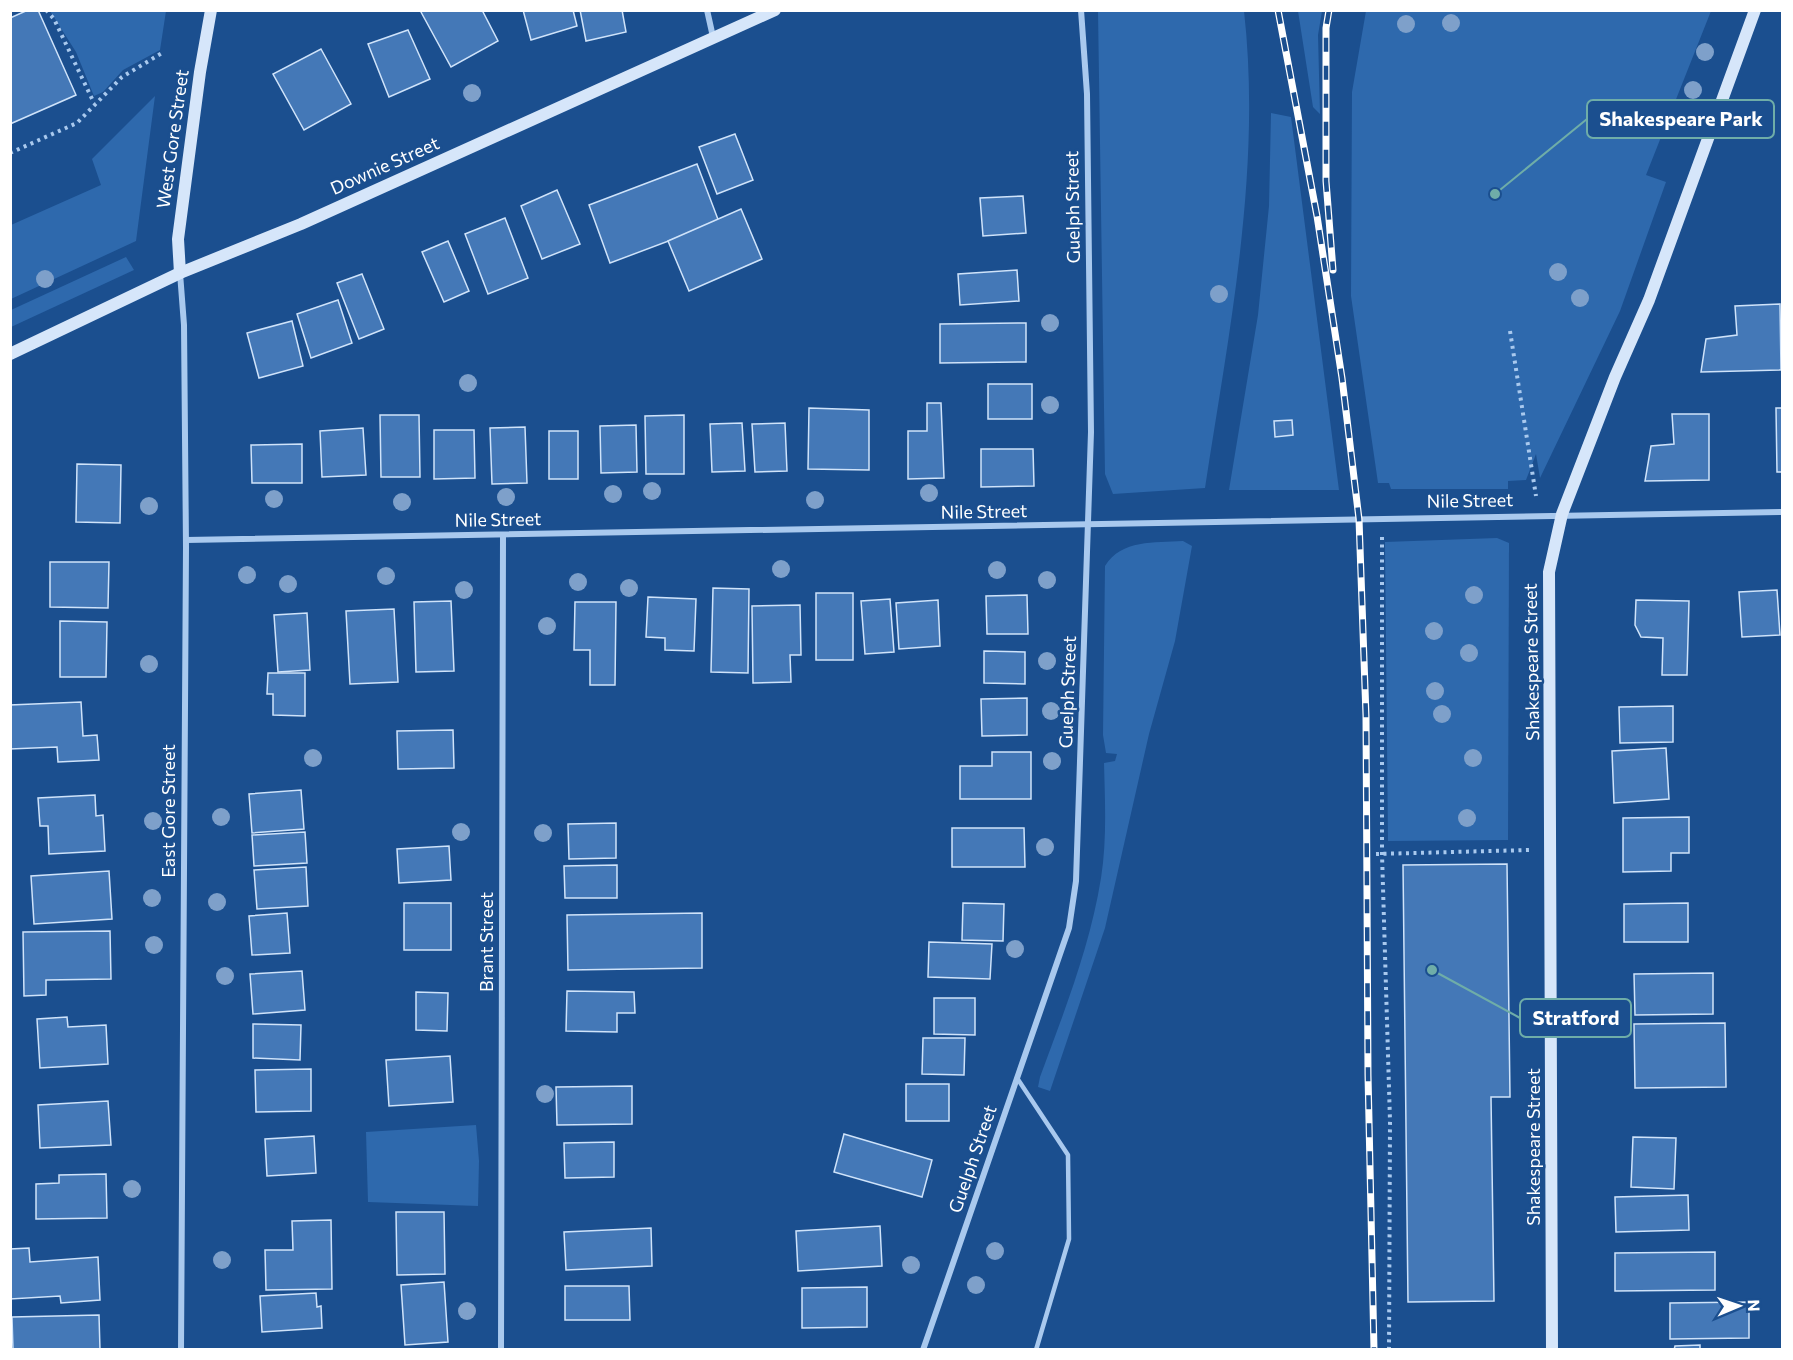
<svg xmlns="http://www.w3.org/2000/svg" width="1793" height="1360" viewBox="0 0 1793 1360" font-family="Commissioner,sans-serif">
  <style>
    .green { fill: #2e69ad }
    .building { fill: #4478b7; stroke: #cfe3fa; stroke-width: 1.5 }
    .lines { fill: none; stroke-linecap: round; stroke-linejoin: round }
    .path { stroke: #a9c9ee; stroke-width: 4; stroke-dasharray: 3 4.5; stroke-linecap: butt }
    .lane { stroke: #a9c9ee; stroke-width: 4.5 }
    .street { stroke: #a9c9ee; stroke-width: 6 }
    .secondary { stroke: #d6e6fa; stroke-width: 12 }
    .rail-casing { stroke: #fff; stroke-width: 7 }
    .rail { stroke: #1b4f8f; stroke-width: 4.5; stroke-dasharray: 14; stroke-linecap: butt }
    .tree { fill: #7ea0ca }
    .labels { text-anchor: middle; stroke-width: 5; stroke-linejoin: round; paint-order: stroke }
    .street-label { font-size: 18px; fill: #fff; stroke: #1b4f8f }
    .leader { fill: none; stroke: #6fada8; stroke-width: 2 }
    .callout-dot { fill: #6fada8; stroke: #1b4f8f; stroke-width: 2 }
    .callout { fill: #1b4f8f; stroke: #6fada8; stroke-width: 2 }
    .callout-label { font-size: 20px; text-anchor: middle; font-weight: bold; fill: #fff }
  </style>
  <rect width="100%" height="100%" fill="#1b4f8f"/>
  <g class="green">
    <polygon points="50,11 166,11 160,50 123,70 103,92 94,96 76,52"/>
    <path d="M 1098,11 L 1244,11 C 1262,170 1229,331 1205,488 L 1113,494 L 1105,474 Z"/>
    <polygon points="1298,11 1322,11 1318,35 1320,114 1313,107"/>
    <polygon points="1366,11 1711,11 1646,175 1666,182 1620,311 1540,478 1536,454 1526,480 1508,481 1508,489 1391,489 1389,483 1378,483 1351,296 1352,92"/>
    <polygon points="155,96 136,241 11,299 11,225 101,185 92,159"/>
    <polygon points="1271,113 1291,117 1339,490 1229,490 1258,315 1269,206"/>
    <polygon points="126,257 134,270 11,327 11,310"/>
    <polygon points="1497,538 1509,543 1508,840 1388,841 1385,542"/>
    <path d="M 1183,541 L 1192,546 L 1175,641 L 1149,734 L 1105,928 L 1050,1091 L 1038,1087 L 1040,1077 C 1064,1012 1090,947 1101,878 C 1107,841 1105,801 1104,763 L 1115,761 L 1117,754 L 1106,753 L 1103,735 L 1105,566 C 1122,539 1154,543 1183,541 Z"/>
    <polygon points="476,1125 479,1161 478,1206 368,1202 366,1132"/>
  </g>
  <g class="building">
    <polygon points="28,10 38,10 76,95 10,124 10,18"/>
    <polygon points="424,10 482,10 498,41 451,67 421,12"/>
    <polygon points="523,10 573,10 577,26 531,40"/>
    <polygon points="580,10 622,10 626,32 586,41"/>
    <polygon points="408,30 430,79 389,97 368,44"/>
    <polygon points="321,49 351,104 304,130 273,74"/>
    <polygon points="735,134 753,180 717,194 699,147"/>
    <polygon points="697,164 719,222 610,263 589,205"/>
    <polygon points="557,190 580,244 542,259 521,206"/>
    <polygon points="1023,196 1026,233 983,236 980,198"/>
    <polygon points="741,209 762,259 689,291 668,241"/>
    <polygon points="505,218 528,278 488,294 465,234"/>
    <polygon points="448,241 469,291 444,302 422,252"/>
    <polygon points="1017,270 1019,301 960,305 958,274"/>
    <polygon points="362,274 384,329 359,339 337,283"/>
    <polygon points="338,300 352,343 311,358 297,314"/>
    <polygon points="1780,304 1781,370 1701,372 1706,339 1737,335 1735,306"/>
    <polygon points="292,321 303,366 259,378 247,333"/>
    <polygon points="1026,323 1026,362 940,363 940,324"/>
    <rect x="988" y="384" width="44" height="35"/>
    <polygon points="927,403 941,403 944,478 908,479 908,431 927,431"/>
    <polygon points="809,408 869,410 869,470 808,469"/>
    <polygon points="1776,408 1782,408 1782,472 1777,472"/>
    <polygon points="1672,414 1709,414 1709,480 1645,481 1651,446 1674,444"/>
    <polygon points="380,415 419,415 420,477 381,477"/>
    <polygon points="684,415 684,474 646,474 645,416"/>
    <polygon points="1292,420 1293,435 1275,437 1274,421"/>
    <polygon points="742,423 745,471 712,472 710,424"/>
    <polygon points="785,423 787,471 755,472 752,424"/>
    <polygon points="636,425 637,472 601,473 600,426"/>
    <polygon points="525,427 527,483 492,484 490,428"/>
    <polygon points="363,428 366,475 322,477 320,431"/>
    <polygon points="434,430 474,430 475,478 434,479"/>
    <rect x="549" y="431" width="29" height="48"/>
    <polygon points="302,444 302,483 252,483 251,445"/>
    <polygon points="981,449 1033,449 1034,486 981,487"/>
    <polygon points="77,464 121,465 120,523 76,522"/>
    <polygon points="50,562 109,562 108,608 50,607"/>
    <polygon points="713,588 749,589 748,673 711,672"/>
    <polygon points="1777,590 1780,635 1742,637 1739,592"/>
    <rect x="816" y="593" width="37" height="67"/>
    <polygon points="1027,595 1028,634 987,634 986,596"/>
    <polygon points="648,597 696,599 694,651 665,650 665,638 646,637"/>
    <polygon points="890,599 894,652 865,654 861,601"/>
    <polygon points="938,600 940,646 899,649 896,603"/>
    <polygon points="1636,600 1689,601 1687,675 1662,675 1663,638 1641,637 1635,625"/>
    <polygon points="451,601 454,671 416,672 414,602"/>
    <polygon points="575,602 616,602 615,685 590,685 590,650 574,650"/>
    <polygon points="800,605 801,655 790,655 791,682 753,683 752,606"/>
    <polygon points="394,609 398,682 350,684 346,611"/>
    <polygon points="307,613 310,670 278,672 274,615"/>
    <polygon points="60,621 107,622 106,677 60,677"/>
    <polygon points="984,651 1025,652 1025,684 984,683"/>
    <polygon points="268,673 305,673 305,716 273,715 273,694 267,694"/>
    <polygon points="1027,698 1027,735 982,736 981,699"/>
    <polygon points="81,702 83,736 97,735 99,760 58,762 57,747 10,749 10,705"/>
    <polygon points="1673,706 1673,742 1620,743 1619,707"/>
    <polygon points="453,730 454,768 398,769 397,731"/>
    <polygon points="1666,748 1669,799 1614,803 1612,751"/>
    <polygon points="992,752 1031,752 1031,799 960,799 960,766 992,766"/>
    <polygon points="301,790 304,829 252,833 249,794"/>
    <polygon points="95,795 96,816 103,815 105,851 49,854 48,826 40,826 38,798"/>
    <polygon points="1689,817 1689,853 1671,853 1671,871 1623,872 1623,818"/>
    <polygon points="616,823 616,858 569,859 568,824"/>
    <polygon points="952,828 1024,828 1025,867 952,867"/>
    <polygon points="305,832 307,863 254,866 252,835"/>
    <polygon points="449,846 451,880 399,883 397,849"/>
    <polygon points="1507,864 1510,1097 1491,1097 1494,1301 1408,1302 1403,865"/>
    <polygon points="617,865 617,898 565,898 564,866"/>
    <polygon points="306,867 308,906 257,909 254,870"/>
    <polygon points="109,871 112,919 34,924 31,876"/>
    <rect x="404" y="903" width="47" height="47"/>
    <polygon points="963,903 1004,904 1003,941 962,940"/>
    <polygon points="1688,903 1688,942 1624,942 1624,904"/>
    <polygon points="287,913 290,953 252,955 249,916"/>
    <polygon points="702,913 702,968 568,970 567,915"/>
    <polygon points="110,931 111,979 46,980 46,995 24,996 23,932"/>
    <polygon points="929,942 992,944 990,979 928,977"/>
    <polygon points="302,971 305,1010 253,1014 250,974"/>
    <polygon points="1713,973 1713,1014 1635,1015 1634,974"/>
    <polygon points="567,991 634,992 635,1013 617,1013 617,1032 566,1031"/>
    <polygon points="416,992 448,993 447,1031 416,1030"/>
    <polygon points="934,998 975,998 975,1035 934,1034"/>
    <polygon points="67,1017 68,1027 106,1025 108,1064 40,1068 37,1019"/>
    <polygon points="1725,1023 1726,1087 1635,1088 1634,1024"/>
    <polygon points="253,1024 301,1025 300,1060 253,1058"/>
    <polygon points="923,1038 965,1038 964,1075 922,1074"/>
    <polygon points="450,1056 453,1102 389,1106 386,1060"/>
    <polygon points="311,1069 311,1111 256,1112 255,1070"/>
    <rect x="906" y="1084" width="43" height="37"/>
    <polygon points="632,1086 632,1124 557,1125 556,1087"/>
    <polygon points="108,1101 111,1145 40,1148 38,1105"/>
    <polygon points="844,1134 932,1160 922,1197 834,1172"/>
    <polygon points="314,1136 316,1173 267,1176 265,1139"/>
    <polygon points="1633,1137 1676,1138 1674,1189 1631,1187"/>
    <polygon points="614,1142 614,1177 565,1178 564,1143"/>
    <polygon points="106,1174 107,1218 36,1219 36,1184 59,1183 59,1175"/>
    <polygon points="1688,1195 1689,1230 1616,1232 1615,1197"/>
    <polygon points="396,1212 444,1212 445,1274 397,1275"/>
    <polygon points="331,1220 332,1289 266,1290 265,1250 293,1250 292,1221"/>
    <polygon points="880,1226 882,1266 798,1271 796,1231"/>
    <polygon points="651,1228 652,1266 566,1270 564,1232"/>
    <polygon points="29,1248 30,1262 98,1257 100,1300 61,1303 60,1296 10,1299 10,1249"/>
    <polygon points="1715,1252 1715,1290 1615,1291 1615,1253"/>
    <polygon points="444,1282 448,1342 405,1345 401,1285"/>
    <polygon points="565,1286 629,1286 630,1320 565,1320"/>
    <polygon points="867,1287 867,1327 802,1328 802,1288"/>
    <polygon points="316,1293 317,1307 321,1306 322,1328 262,1332 260,1296"/>
    <polygon points="1749,1302 1749,1338 1670,1339 1670,1303"/>
    <polygon points="99,1315 100,1350 13,1350 12,1317"/>
    <polygon points="1700,1345 1700,1350 1674,1350 1675,1346"/>
  </g>
  <g class="lines">
    <g class="path">
      <polyline points="46,10 54,19 94,103"/>
      <polyline points="10,153 77,123 122,77 162,53"/>
      <polyline points="1510,331 1536,496"/>
      <polyline points="1382,537 1382,854 1390,1121 1389,1350"/>
      <polyline points="1376,854 1529,850"/>
    </g>
    <polyline class="lane" points="1017,1078 1068,1155 1069,1239 1036,1350"/>
    <g class="street">
      <polyline points="707,10 713,37"/>
      <polyline points="180,273 184,325 186,547 181,1350"/>
      <polyline points="186,540 1782,512"/>
      <polyline points="501,1350 503,535"/>
      <polyline points="923,1350 1069,928 1076,881 1091,432 1087,94 1081,10"/>
    </g>
    <g class="secondary">
      <polyline points="180,273 178,239 200,72 211,10"/>
      <polyline points="10,354 180,273 301,224 775,10"/>
      <polyline points="1552,1350 1549,572 1562,514 1615,377 1649,300 1755,10"/>
    </g>
    <defs>
      <g id="rail">
        <polyline points="1278,10 1317,216 1342,378 1359,519 1366,716 1368,1075 1374,1350"/>
        <polyline points="1329,10 1326,28 1326,181 1333,270"/>
      </g>
    </defs>
    <use href="#rail" class="rail-casing"/>
    <use href="#rail" class="rail"/>
  </g>
  <g class="tree">
    <circle cx="1451" cy="23" r="9"/>
    <circle cx="1406" cy="24" r="9"/>
    <circle cx="1705" cy="52" r="9"/>
    <circle cx="1693" cy="90" r="9"/>
    <circle cx="472" cy="93" r="9"/>
    <circle cx="1558" cy="272" r="9"/>
    <circle cx="45" cy="279" r="9"/>
    <circle cx="1219" cy="294" r="9"/>
    <circle cx="1580" cy="298" r="9"/>
    <circle cx="1050" cy="323" r="9"/>
    <circle cx="468" cy="383" r="9"/>
    <circle cx="1050" cy="405" r="9"/>
    <circle cx="652" cy="491" r="9"/>
    <circle cx="929" cy="493" r="9"/>
    <circle cx="613" cy="494" r="9"/>
    <circle cx="506" cy="497" r="9"/>
    <circle cx="274" cy="499" r="9"/>
    <circle cx="815" cy="500" r="9"/>
    <circle cx="402" cy="502" r="9"/>
    <circle cx="149" cy="506" r="9"/>
    <circle cx="781" cy="569" r="9"/>
    <circle cx="997" cy="570" r="9"/>
    <circle cx="247" cy="575" r="9"/>
    <circle cx="386" cy="576" r="9"/>
    <circle cx="1047" cy="580" r="9"/>
    <circle cx="578" cy="582" r="9"/>
    <circle cx="288" cy="584" r="9"/>
    <circle cx="629" cy="588" r="9"/>
    <circle cx="464" cy="590" r="9"/>
    <circle cx="1474" cy="595" r="9"/>
    <circle cx="547" cy="626" r="9"/>
    <circle cx="1434" cy="631" r="9"/>
    <circle cx="1469" cy="653" r="9"/>
    <circle cx="1047" cy="661" r="9"/>
    <circle cx="149" cy="664" r="9"/>
    <circle cx="1435" cy="691" r="9"/>
    <circle cx="1051" cy="711" r="9"/>
    <circle cx="1442" cy="714" r="9"/>
    <circle cx="313" cy="758" r="9"/>
    <circle cx="1473" cy="758" r="9"/>
    <circle cx="1052" cy="761" r="9"/>
    <circle cx="221" cy="817" r="9"/>
    <circle cx="1467" cy="818" r="9"/>
    <circle cx="153" cy="821" r="9"/>
    <circle cx="461" cy="832" r="9"/>
    <circle cx="543" cy="833" r="9"/>
    <circle cx="1045" cy="847" r="9"/>
    <circle cx="152" cy="898" r="9"/>
    <circle cx="217" cy="902" r="9"/>
    <circle cx="154" cy="945" r="9"/>
    <circle cx="1015" cy="949" r="9"/>
    <circle cx="225" cy="976" r="9"/>
    <circle cx="545" cy="1094" r="9"/>
    <circle cx="132" cy="1189" r="9"/>
    <circle cx="995" cy="1251" r="9"/>
    <circle cx="222" cy="1260" r="9"/>
    <circle cx="911" cy="1265" r="9"/>
    <circle cx="976" cy="1285" r="9"/>
    <circle cx="467" cy="1311" r="9"/>
  </g>
  <g class="labels">
    <g class="street-label">
      <text transform="translate(173 139) rotate(-82)" y="6">West Gore Street</text>
      <text transform="translate(385 166) rotate(-24)" y="6">Downie Street</text>
      <text transform="translate(1073 207) rotate(-91)" y="6">Guelph Street</text>
      <text transform="translate(1470 501) rotate(-1)" y="6">Nile Street</text>
      <text transform="translate(984 512) rotate(-1)" y="6">Nile Street</text>
      <text transform="translate(498 520) rotate(-1)" y="6">Nile Street</text>
      <text transform="translate(1532 662) rotate(-91)" y="6">Shakespeare Street</text>
      <text transform="translate(1068 692) rotate(-88)" y="6">Guelph Street</text>
      <text transform="translate(169 811) rotate(-90)" y="6">East Gore Street</text>
      <text transform="translate(487 942) rotate(-90)" y="6">Brant Street</text>
      <text transform="translate(1534 1147) rotate(-90)" y="6">Shakespeare Street</text>
      <text transform="translate(973 1159) rotate(-71)" y="6">Guelph Street</text>
    </g>
  </g>
  <path class="leader" d="M1495 194L1587 119M1432 970L1520 1018"/>
  <g class="callout-dot">
    <circle cx="1495" cy="194" r="6"/>
    <circle cx="1432" cy="970" r="6"/>
  </g>
  <g class="callout">
    <rect x="1587" y="100" width="187" height="38" rx="6"/>
    <rect x="1520" y="999" width="111" height="38" rx="6"/>
  </g>
  <g class="callout-label">
    <text x="1681" y="126">Shakespeare Park</text>
    <text x="1576" y="1025">Stratford</text>
  </g>
  <rect width="1793" height="1360" fill="none" stroke="#ffffff" stroke-width="24"/>
  <g transform="translate(1739 1306) rotate(88)" stroke="#1b4f8f" stroke-width="4.5" paint-order="stroke">
  <path d="M0-4.5L10 22L0 15L-10 22Z" fill="#ffffff"/>
  <text y="-9" font-size="16" font-weight="bold" text-anchor="middle" fill="#ffffff">N</text>
  </g>
</svg>
